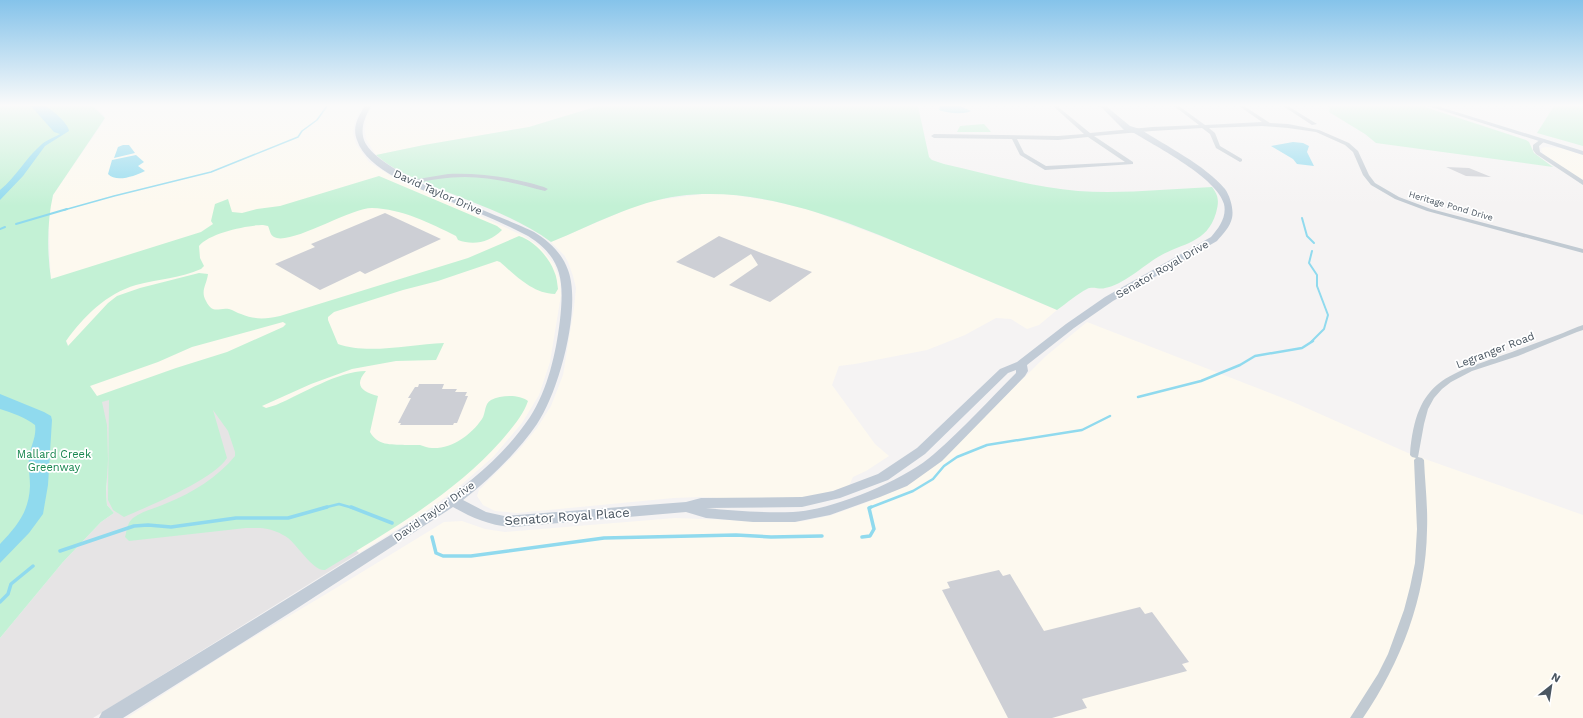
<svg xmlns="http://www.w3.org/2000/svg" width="1583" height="718" viewBox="0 0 1583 718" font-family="'Work Sans',sans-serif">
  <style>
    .commercial { fill: #fdf9ef }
    .education { fill: #e6e4e5 }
    .green { fill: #c3f1d5; fill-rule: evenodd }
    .water { fill: #90daee }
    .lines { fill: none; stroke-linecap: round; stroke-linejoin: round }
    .stream-far3 { stroke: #90daee; stroke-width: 1.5 }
    .stream-far2 { stroke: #90daee; stroke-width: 2 }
    .stream-far1 { stroke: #90daee; stroke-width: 2.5 }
    .stream { stroke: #90daee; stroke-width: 3.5 }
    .building { fill: #cdcfd5 }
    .street { fill: #c1cad2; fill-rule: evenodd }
    .secondary { fill: #c1cbd6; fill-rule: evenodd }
    .labels { text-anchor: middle; stroke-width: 3.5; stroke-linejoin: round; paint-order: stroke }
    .far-street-label { font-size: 9px; fill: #4a5661; stroke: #fff }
    .street-label { font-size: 11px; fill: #4a5661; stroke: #fff }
    .park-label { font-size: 11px; fill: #17864f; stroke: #fff }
    .near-street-label { font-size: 13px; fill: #4a5661; stroke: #fff }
  </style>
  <rect width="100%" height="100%" fill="#f5f3f3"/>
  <g class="commercial">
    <polygon points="93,106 363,106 355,120 353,133 356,144 369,162 391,176 522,235 539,246 554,264 560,280 561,295 550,362 539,395 522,423 493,457 453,492 426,511 359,553 300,498 98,398 79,369 59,325 51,294 49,225 50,208 53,195 104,121 104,115"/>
    <polygon points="373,106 598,106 529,127 424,145 376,155 366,139 365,131 366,117"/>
    <polygon points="1546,147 1561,148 1583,155 1583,181 1543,154 1541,148"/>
    <polygon points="703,194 728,194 772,201 810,210 901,244 1057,310 1039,325 1027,329 1011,319 996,318 965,335 927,350 855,364 839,366 832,385 875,444 889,456 866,471 853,477 849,486 811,497 768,501 701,497 674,498 517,513 495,511 483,505 477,496 479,490 518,451 537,428 551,406 563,375 574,308 576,288 573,276 568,262 564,255 551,242 637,205 657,200"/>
    <polygon points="1087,322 1293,402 1408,453 1583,515 1583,718 127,718 229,652 331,591 444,522 462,521 485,529 505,532 675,518 786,522 805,521 832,515 868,502 899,489 989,412 1046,356"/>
  </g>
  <polygon class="education" points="211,360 300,498 359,553 93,718 0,718 0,638 63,562 101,522 114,513 107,505 106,494 107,485 101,402"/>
  <g class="green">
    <path d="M 0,106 L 93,106 L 105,118 L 53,195 C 47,222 47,252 51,279 L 201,232 L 213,224 L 211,221 L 215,204 L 228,199 L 232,212 L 242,213 L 257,209 L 280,206 L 379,176 L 497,226 L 502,230 C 490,242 474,246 458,240 L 456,236 C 430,223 402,209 372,208 C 350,208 290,246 274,237 C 270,235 270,230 268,226 L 263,225 C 248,225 209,233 199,246 L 200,258 L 204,266 L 201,269 C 181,278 158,279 136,285 C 106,294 84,316 66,341 L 68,346 L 108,303 L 117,296 L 140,288 L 199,273 L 208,274 C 207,284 200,291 206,301 C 213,315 219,307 229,309 C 233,310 237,313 241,314 C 255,320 266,319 280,316 L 468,258 L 519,236 C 533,240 549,257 554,271 C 557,277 557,283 558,289 L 555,294 C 533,294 515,275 500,262 L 497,261 L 438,281 L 403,290 L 334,312 L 328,317 L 328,320 L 338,344 C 368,355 411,344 444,343 L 436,360 L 396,361 L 352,369 L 311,384 L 262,406 L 266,408 L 276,405 C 302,394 338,371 366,371 C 353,386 363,392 378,396 L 370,432 C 378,446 390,444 405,445 C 410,445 415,445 420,445 C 424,446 428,448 432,448 C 452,449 471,435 482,419 C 486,413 484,404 491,400 C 501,395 519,394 528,401 C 523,416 511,429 501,441 C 452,496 387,532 325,570 C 314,572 297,545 288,538 C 285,536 280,533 277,532 C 267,527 256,528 246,528 L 129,541 L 125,537 C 127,530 127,523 133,518 C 142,511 157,508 167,503 C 192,493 218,477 235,456 L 235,452 L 228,431 L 213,410 L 227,458 C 213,480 149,506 124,517 L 113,510 L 108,500 L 109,400 L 102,402 L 107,425 L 108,460 L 106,494 L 107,505 L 114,513 L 101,522 L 63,562 L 0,638 ZM 283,322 L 286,324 L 283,327 L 227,352 L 176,368 L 97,396 L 90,386 L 158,362 L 192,347 Z"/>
    <path d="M 598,106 L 918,106 L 929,157 L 932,160 L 944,164 C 988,174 1033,187 1078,191 C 1122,194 1168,189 1212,187 C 1219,196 1219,202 1216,213 C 1207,244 1181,243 1158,257 C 1143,266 1123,285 1105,288 C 1100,290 1093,286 1087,289 C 1077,294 1067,303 1057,310 C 1016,292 974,275 932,257 C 854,224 765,185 679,196 C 634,202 593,225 551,242 C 518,217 471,202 432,186 C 412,177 393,170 376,155 L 424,145 L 529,127 Z"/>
    <polygon points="1330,106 1422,106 1526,140 1529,142 1534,153 1553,167 1376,143 1365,134 1329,112"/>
    <polygon points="1554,106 1583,106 1583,146 1537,133"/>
    <polygon points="984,124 991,132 957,132 960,126"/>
  </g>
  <g class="water">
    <path d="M 31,106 C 35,106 41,104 44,106 C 51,108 69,124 69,131 L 45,146 L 23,176 L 0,200 L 0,190 C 16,177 25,159 41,145 C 46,140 53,138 60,134 L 54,132 Z"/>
    <path d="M 940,106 L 960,106 L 971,111 C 963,115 947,113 939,110 Z"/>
    <polygon points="1293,142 1303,143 1309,146 1307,152 1314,166 1297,164 1293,159 1271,146"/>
    <polygon points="123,145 129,145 135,153 114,158 118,147"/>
    <path d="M 136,155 L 144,162 L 138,166 L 145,171 C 135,176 116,183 108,174 L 112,160 Z"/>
    <path d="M 0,394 L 44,412 L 51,416 L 52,420 L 48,485 L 43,514 L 29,533 L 0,563 L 0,544 C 17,526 29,512 30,486 C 30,477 28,467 29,458 C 30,447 37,437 35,425 C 25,417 12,413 0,409 Z"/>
  </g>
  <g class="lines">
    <polyline class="stream-far3" points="64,210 114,196 211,172 298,137 302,131 317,120 327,106"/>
    <g class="stream-far2">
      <polyline points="1302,218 1307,236 1314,243"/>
      <polyline points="16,224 67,209"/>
      <polyline points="0,229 5,227"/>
      <polyline points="1311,342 1324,329 1328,315 1317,286 1317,275 1309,263 1312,251"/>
    </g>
    <g class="stream-far1">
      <polyline points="1138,397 1201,381 1240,365 1255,356 1302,348 1313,341"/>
      <polyline points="323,508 339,504 353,508"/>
      <polyline points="869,508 913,491 933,479 944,466 957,457 987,445 1082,430 1110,416"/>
    </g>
    <g class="stream">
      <polyline points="351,507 392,523"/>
      <polyline points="432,537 436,553 443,556 471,556 604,538 736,535 771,537 822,536"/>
      <polyline points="862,537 870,536 874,529 869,508 871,507"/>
      <polyline points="60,551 134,526 148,525 171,527 236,518 288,518 327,507"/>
      <polyline points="0,602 8,594 11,584 33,566"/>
    </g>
  </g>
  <g class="building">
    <polygon points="1446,167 1469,168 1491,177 1466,176"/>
    <polygon points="385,213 441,239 365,274 360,271 320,290 275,264 315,247 311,244"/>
    <polygon points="719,236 764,254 812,272 770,302 729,285 758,265 751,254 714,278 676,262"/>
    <polygon points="419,384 444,384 442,389 457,389 455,392 467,392 465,396 468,396 457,423 454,423 453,425 400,425 401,423 398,423 411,398 408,398 415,387 418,387"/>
    <polygon points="999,570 1003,576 1010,574 1044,631 1140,607 1145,614 1152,612 1189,662 1182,664 1187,671 1082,699 1087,708 1052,718 1008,718 942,590 950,588 947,582"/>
  </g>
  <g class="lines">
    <g class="street">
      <path d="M 1053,106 L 1057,106 L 1090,133 L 1152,127 L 1199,125 L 1174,106 L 1179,106 L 1205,125 L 1262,122 L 1239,106 L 1244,106 L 1270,123 L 1288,124 L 1319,130 L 1349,143 L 1358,151 L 1369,175 L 1375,183 L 1399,197 L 1431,209 L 1583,249 L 1583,253 L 1427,211 L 1395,199 L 1371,185 L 1363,175 L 1353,152 L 1345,145 L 1316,132 L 1288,128 L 1262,126 L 1209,128 L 1215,133 L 1220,146 L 1242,159 L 1242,161 L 1240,162 L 1216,148 L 1210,134 L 1202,128 L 1152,131 L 1094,136 L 1133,162 L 1133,164 L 1045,170 L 1020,155 L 1012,139 L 934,138 L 931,136 L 934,134 L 1058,136 L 1084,134 ZM 1088,137 L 1125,162 L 1046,166 L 1024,153 L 1017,139 L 1058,140 Z"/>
      <polygon points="1283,106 1288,106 1317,124 1312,125"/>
      <polygon points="1541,139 1546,140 1539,146 1540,152 1583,180 1583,185 1536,154 1533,150 1533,145"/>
      <path d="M 448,174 C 476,173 503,176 530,183 C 536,185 543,186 548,189 L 545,191 C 519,184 492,177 465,177 C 447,177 429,180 412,184 L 409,182 L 412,180 Z"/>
      <path d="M 1583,325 L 1583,330 L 1577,332 L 1518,356 L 1472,371 L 1451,382 L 1442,389 L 1434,398 L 1428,409 L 1424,424 L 1418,457 L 1422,458 L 1424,460 C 1425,483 1428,507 1427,530 C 1426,598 1401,662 1363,718 L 1350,718 L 1378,674 L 1388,654 L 1404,610 L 1410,587 L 1415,563 L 1417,529 L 1414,460 L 1416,458 L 1412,457 L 1410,455 C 1416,378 1448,375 1512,352 C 1529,346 1546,339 1563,333 C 1570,330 1576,327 1583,325 Z"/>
    </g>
    <g class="secondary">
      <path d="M 365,106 L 371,106 C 365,117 360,128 364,140 C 376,174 499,214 534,232 C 549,241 562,253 568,270 C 582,307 559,392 537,424 C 516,454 491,478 463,500 L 486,512 L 504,516 L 686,502 L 701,498 L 802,497 L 833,491 L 878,474 L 917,448 L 1000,369 L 1017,362 L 1066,324 L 1105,297 L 1211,237 C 1219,228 1227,217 1224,204 C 1217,178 1157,147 1134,133 L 1124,130 L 1100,106 L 1106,106 L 1130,126 L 1140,129 C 1166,146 1205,165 1225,189 C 1230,196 1234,209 1232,218 C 1230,227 1223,234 1217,241 L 1113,301 L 1074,328 L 1027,365 L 1028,371 L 1025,376 L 942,461 L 907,486 L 880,497 L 830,515 L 795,522 L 753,522 L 706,518 L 686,512 L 513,527 C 491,526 472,518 453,507 L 296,609 L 123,718 L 99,718 L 102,712 C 183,663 263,614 343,564 C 410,522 485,484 530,417 C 548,389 556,353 560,320 C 564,282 563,258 528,236 C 502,222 474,211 447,200 C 419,188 367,171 357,140 C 352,127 358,117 365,106 ZM 1016,370 L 1016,373 C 989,400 963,429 934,454 C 905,480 833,510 793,512 C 764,513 735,511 706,508 L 802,507 L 840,498 L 888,480 L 925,454 L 1008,373 Z"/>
      <polygon points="1428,106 1437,106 1583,151 1583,155"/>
    </g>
  </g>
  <linearGradient id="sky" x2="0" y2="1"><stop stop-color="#85c3ea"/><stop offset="0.51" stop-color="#fafafa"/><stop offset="1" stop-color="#fafafa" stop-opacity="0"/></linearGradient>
  <rect width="1583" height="206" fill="url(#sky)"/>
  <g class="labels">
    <g class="far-street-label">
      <text transform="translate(1451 206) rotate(16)" y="3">Heritage Pond Drive</text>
    </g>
    <g class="street-label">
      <text transform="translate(438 192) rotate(24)" y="4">David Taylor Drive</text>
      <text transform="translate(1162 269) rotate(-30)" y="4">Senator Royal Drive</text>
      <text transform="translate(1495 350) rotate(-21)" y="4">Legranger Road</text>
      <text transform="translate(434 511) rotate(-35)" y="4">David Taylor Drive</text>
    </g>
    <g class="park-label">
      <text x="54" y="458">Mallard Creek<tspan x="54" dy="13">Greenway</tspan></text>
    </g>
    <g class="near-street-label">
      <text transform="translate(567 516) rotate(-4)" y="5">Senator Royal Place</text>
    </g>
  </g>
  <g transform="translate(1551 686) rotate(30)" stroke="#ffffff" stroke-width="3" paint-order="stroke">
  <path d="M0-3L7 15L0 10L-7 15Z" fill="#4a5661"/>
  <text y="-6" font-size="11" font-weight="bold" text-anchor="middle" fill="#4a5661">N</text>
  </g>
</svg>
